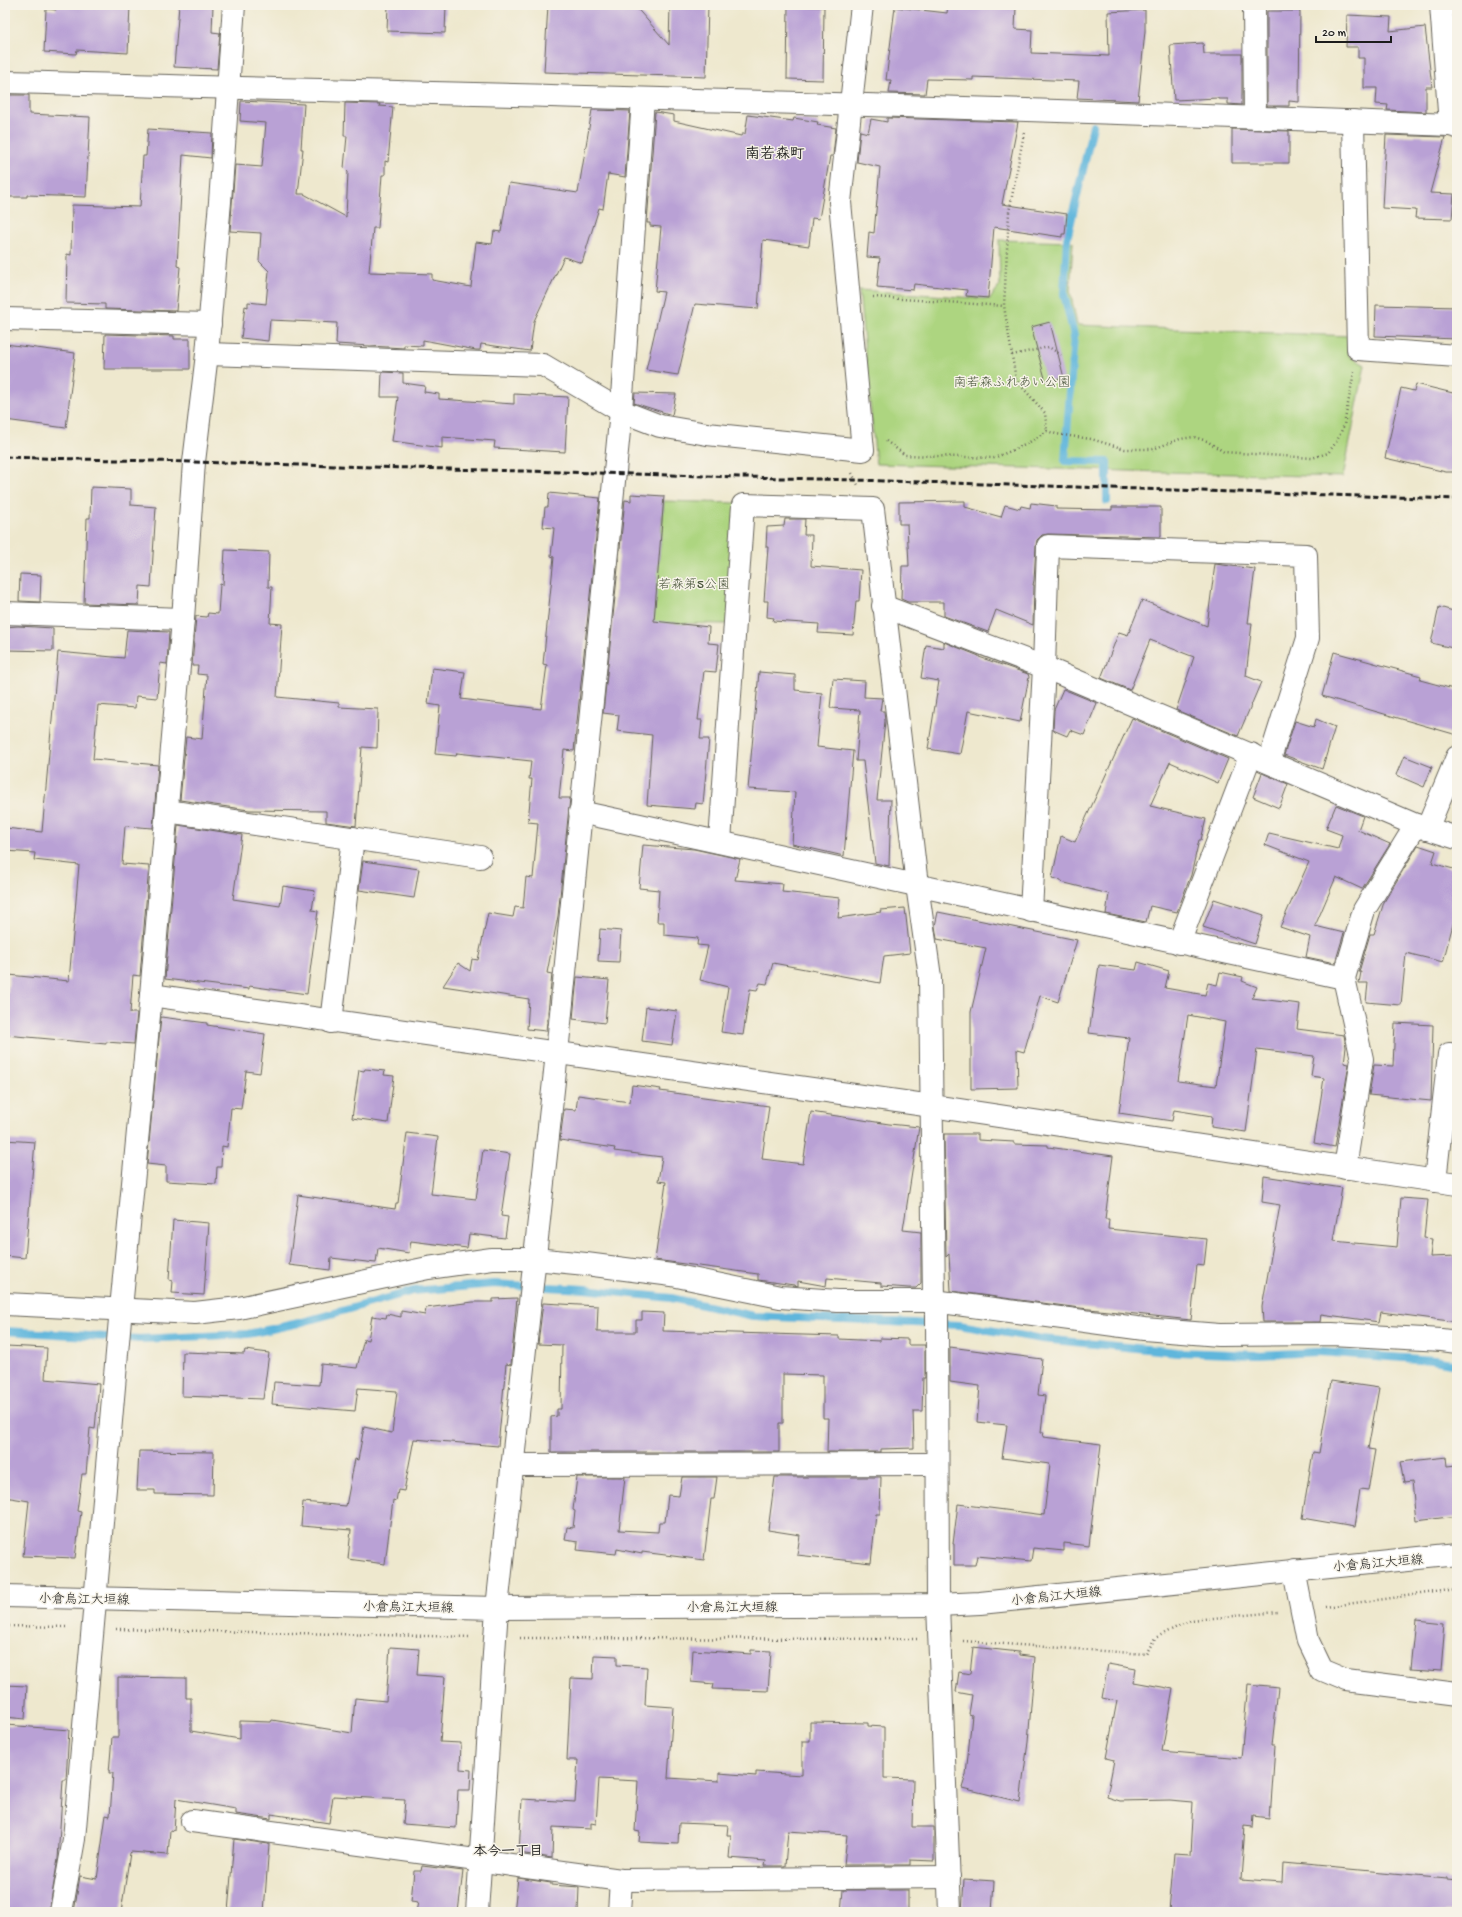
<svg xmlns="http://www.w3.org/2000/svg" width="1462" height="1917" viewBox="0 0 1462 1917" font-family="'Gochi Hand','Klee One',sans-serif">
  <style>
    .green { fill: #add580; stroke: #64784e }
    .lines { fill: none; stroke-linecap: round; stroke-linejoin: round }
    .stream { stroke: #5fb6dc; stroke-width: 8 }
    .building { fill: #b9a1d5; fill-rule: evenodd }
    .street-casing { stroke: #66635a; stroke-width: 24 }
    .secondary-casing { stroke: #66635a; stroke-width: 24 }
    .path { stroke: #66635a; stroke-width: 2.5; stroke-dasharray: 1 3; stroke-linecap: butt }
    .street { stroke: #fff; stroke-width: 22 }
    .secondary { stroke: #fff; stroke-width: 22 }
    .rail { stroke: #1c1c1c; stroke-width: 3; stroke-dasharray: 6 3; stroke-linecap: butt }
    .labels { text-anchor: middle; stroke-width: 3; stroke-linejoin: round; paint-order: stroke }
    .park-label { font-size: 13px; fill: #48543a; stroke: #f7f3e8 }
    .street-label { font-size: 13px; fill: #1c1c1c; stroke: #f7f3e8 }
    .neighbourhood-label { font-size: 14px; font-weight: bold; fill: #1c1c1c; stroke: #f7f3e8 }
    .quarter-label { font-size: 15px; font-weight: bold; fill: #1c1c1c; stroke: #f7f3e8 }
  </style>
  <rect width="100%" height="100%" fill="#f7f3e8"/>
  <filter id="ink" filterUnits="userSpaceOnUse"><feTurbulence type="fractalNoise" baseFrequency=".025" numOctaves="2"/><feDisplacementMap in="SourceGraphic" scale="8" xChannelSelector="R" yChannelSelector="G"/><feConvolveMatrix kernelMatrix="1 2 1 2 8 2 1 2 1" color-interpolation-filters="sRGB"/></filter>
  <filter id="wash" filterUnits="userSpaceOnUse"><feTurbulence type="fractalNoise" baseFrequency=".012" numOctaves="4" result="noise"/><feDisplacementMap in="SourceGraphic" scale="16" xChannelSelector="R" yChannelSelector="G"/><feGaussianBlur stdDeviation="0.9" result="paint"/><feColorMatrix in="noise" values="0 0 0 0 0 0 0 0 0 0 0 0 0 0 0 0 0 1.4 0 .05"/><feComposite in="paint" operator="in"/></filter>
  <g filter="url(#wash)">
    <rect width="100%" height="100%" fill="#eee8ce"/>
    <g class="green">
      <polygon points="999,240 1073,242 1070,291 1077,325 1350,336 1349,356 1365,365 1343,477 876,464 859,290 990,299 1000,285"/>
      <polygon points="664,501 738,503 729,624 653,623"/>
    </g>
    <g class="lines">
      <g class="stream">
        <polyline points="1093,126 1067,239 1064,294 1074,335 1065,461 1107,462 1107,501"/>
        <polyline points="5,1331 139,1339 248,1334 299,1323 413,1291 494,1284 585,1289 671,1298 753,1316 959,1325 1042,1339 1178,1352 1257,1355 1318,1352 1433,1360 1457,1364"/>
      </g>
    </g>
    <g id="blocks">
      <g class="building">
        <polygon points="56,5 130,5 128,53 77,50 76,54 44,52 46,9 56,10"/>
        <polygon points="179,5 213,5 212,32 220,33 217,69 174,67"/>
        <polygon points="388,5 446,5 445,33 387,31"/>
        <polygon points="548,5 634,5 669,45 670,5 708,5 706,77 544,72"/>
        <polygon points="948,5 1016,7 1015,29 1032,30 1031,53 1109,56 1108,12 1145,10 1145,31 1138,101 1077,98 1079,81 973,77 973,80 927,79 925,94 889,93 891,80 886,80 895,7 947,13"/>
        <polygon points="788,6 824,7 823,80 787,79"/>
        <polygon points="1267,11 1300,11 1299,102 1289,101 1289,106 1267,106"/>
        <polygon points="1347,15 1391,17 1390,31 1425,27 1432,87 1426,87 1426,112 1387,110 1388,105 1376,104 1377,88 1364,88 1364,58 1358,58 1358,47 1346,47"/>
        <polygon points="1203,43 1204,54 1242,54 1242,105 1228,104 1228,99 1218,99 1218,98 1174,100 1170,45"/>
        <polygon points="5,95 29,95 29,114 90,117 86,197 27,195 27,197 5,197"/>
        <polygon points="241,101 304,104 301,149 303,149 298,194 304,194 346,217 348,172 344,168 347,136 344,136 345,103 380,104 379,106 393,107 388,162 385,161 385,175 382,175 378,228 373,228 369,272 432,274 432,280 471,287 476,242 492,244 494,231 501,232 509,183 578,193 592,110 630,111 625,177 608,174 603,209 599,208 582,263 564,257 534,321 530,351 481,344 480,350 476,350 423,340 423,346 404,345 404,348 336,344 337,323 270,320 268,341 241,338 245,306 248,307 248,302 266,304 269,271 259,261 261,233 230,231 235,165 262,167 266,123 240,121"/>
        <polygon points="655,112 674,115 674,121 741,136 742,134 745,134 748,115 793,121 794,118 818,122 817,125 836,128 833,156 830,156 819,219 812,218 809,246 763,240 758,309 695,304 678,375 646,370 664,292 655,291 661,227 650,226 650,223 647,223"/>
        <polygon points="887,118 1018,122 1002,204 1067,214 1065,234 1062,234 1062,237 994,227 988,298 966,296 967,290 914,284 913,290 877,287 880,258 867,257 869,232 874,233 880,167 857,162 860,131 868,133 871,119 887,122"/>
        <polygon points="148,129 212,133 211,158 183,155 177,266 180,267 176,311 105,309 105,304 66,303 67,254 71,255 72,205 140,207 143,156 146,156"/>
        <polygon points="1232,129 1289,131 1289,163 1232,163"/>
        <polygon points="1386,135 1445,137 1430,193 1454,194 1452,219 1415,218 1416,210 1382,208"/>
        <polygon points="1376,305 1457,307 1457,339 1375,336"/>
        <polygon points="1050,322 1064,378 1046,382 1031,327"/>
        <polygon points="105,334 174,336 174,339 190,339 190,369 104,369"/>
        <polygon points="5,344 75,353 66,428 5,420"/>
        <polygon points="382,372 403,373 403,383 425,386 424,392 439,394 439,399 514,404 514,394 568,397 565,452 494,448 495,441 442,437 442,448 392,441 398,397 381,397"/>
        <polygon points="1416,384 1457,394 1457,472 1446,472 1385,458 1401,388 1414,391"/>
        <polygon points="635,393 676,394 672,415 634,403"/>
        <polygon points="91,487 131,489 131,505 156,507 151,587 140,586 139,605 84,603 87,518 90,518"/>
        <polygon points="549,493 600,498 574,751 564,750 559,798 570,798 558,916 547,973 552,974 546,1031 527,1029 529,999 443,986 458,963 470,971 472,959 478,960 488,913 513,917 515,907 523,908 526,877 533,878 538,823 528,822 532,779 529,779 531,761 457,753 456,756 435,754 440,706 428,704 432,668 465,672 461,699 541,709 547,665 543,664 554,557 551,556 554,528 543,527 545,507 548,507"/>
        <polygon points="631,494 664,496 654,621 709,627 708,643 719,644 716,672 704,671 698,720 702,720 700,739 709,739 703,804 696,803 695,809 647,805 652,735 617,731 619,715 603,713 625,500 631,501"/>
        <polygon points="965,501 965,507 1001,517 1005,505 1020,509 1021,506 1030,508 1031,503 1056,506 1056,509 1112,510 1112,507 1161,507 1161,537 1048,534 1042,535 1037,540 1036,546 1034,580 1033,585 1034,585 1033,625 996,610 988,632 944,616 944,602 908,602 901,599 902,566 909,566 907,524 899,524 899,502"/>
        <polygon points="785,519 805,519 804,535 812,535 811,566 861,570 859,601 856,601 853,635 818,633 819,624 773,621 774,618 767,617 768,601 764,601 768,547 766,547 767,527 784,526"/>
        <polygon points="225,550 269,552 268,587 272,587 270,623 282,624 277,697 339,703 339,707 378,709 377,748 362,747 356,826 326,822 326,811 249,810 180,800 186,737 202,739 207,675 197,674 198,666 192,666 196,616 207,617 208,613 218,614 220,584 223,585"/>
        <polygon points="1215,564 1255,569 1248,623 1252,623 1246,676 1261,682 1238,736 1176,710 1194,657 1150,640 1130,690 1101,678 1119,632 1128,635 1142,600 1207,626"/>
        <polygon points="20,574 41,575 40,602 19,601"/>
        <polygon points="1439,607 1457,612 1457,649 1431,643"/>
        <polygon points="18,626 53,628 53,651 5,650 5,627"/>
        <polygon points="127,630 169,632 167,664 160,663 157,698 136,696 135,708 98,705 93,759 158,765 153,828 125,826 122,864 149,866 140,976 133,975 130,1013 137,1013 134,1044 106,1042 106,1044 5,1035 5,992 8,992 9,975 69,981 79,865 34,860 35,853 5,851 5,828 42,832 58,652 124,658"/>
        <polygon points="944,642 979,656 979,657 1028,674 1029,677 1020,722 968,711 960,754 928,749 939,681 921,678 926,645 944,648"/>
        <polygon points="1334,652 1421,676 1420,680 1457,690 1457,735 1322,696"/>
        <polygon points="759,672 795,675 795,690 822,693 817,747 853,751 844,856 792,844 795,792 748,789"/>
        <polygon points="833,679 865,681 864,697 882,698 880,711 884,711 885,721 877,800 891,800 889,866 875,863 863,761 856,761 860,710 830,708"/>
        <polygon points="1063,689 1097,703 1084,735 1070,730 1067,736 1053,730 1054,710"/>
        <polygon points="1132,718 1228,759 1218,783 1170,762 1150,806 1206,819 1201,840 1199,840 1191,875 1177,912 1150,906 1146,922 1106,914 1109,894 1061,882 1061,880 1052,878 1061,836 1075,842"/>
        <polygon points="1316,719 1335,727 1322,769 1284,755 1295,721 1314,727"/>
        <polygon points="1404,756 1432,767 1424,787 1396,775"/>
        <polygon points="1262,773 1288,784 1279,808 1253,797"/>
        <polygon points="1336,805 1363,816 1358,830 1390,844 1362,889 1336,877 1315,926 1344,933 1335,963 1306,957 1310,937 1280,927 1309,862 1265,845 1269,833 1338,849 1342,835 1326,829"/>
        <polygon points="178,825 242,835 233,899 280,906 283,886 315,891 312,910 318,911 307,994 249,986 249,989 165,979"/>
        <polygon points="643,845 694,849 740,859 735,880 783,884 782,892 840,898 838,918 881,912 880,910 905,908 910,953 884,956 880,983 773,963 767,984 760,983 757,990 750,989 743,1035 721,1032 728,987 700,980 708,946 697,945 698,938 664,935 664,922 657,922 659,890 639,888"/>
        <polygon points="1418,845 1436,851 1432,863 1457,870 1457,909 1443,962 1406,953 1401,1005 1366,1002 1368,983 1359,983 1361,972 1359,972 1370,934 1374,934 1384,902"/>
        <polygon points="363,861 419,869 414,898 359,890"/>
        <polygon points="1214,899 1264,915 1255,944 1203,927"/>
        <polygon points="938,912 1077,940 1058,1002 1040,996 1024,1052 1017,1050 1018,1088 971,1089 971,1012 986,948 937,939 935,926"/>
        <polygon points="600,929 621,931 619,962 598,961"/>
        <path d="M 1138,962 L 1169,971 L 1165,988 L 1205,995 L 1208,983 L 1217,985 L 1220,972 L 1243,977 L 1242,981 L 1257,987 L 1252,998 L 1300,1004 L 1297,1029 L 1344,1035 L 1346,1047 L 1344,1063 L 1349,1064 L 1335,1147 L 1314,1143 L 1324,1078 L 1311,1076 L 1314,1056 L 1257,1049 L 1246,1132 L 1211,1127 L 1212,1116 L 1174,1110 L 1172,1121 L 1119,1113 L 1129,1038 L 1089,1033 L 1099,965 L 1136,970 ZM 1188,1015 L 1225,1022 L 1216,1086 L 1178,1081 Z"/>
        <polygon points="577,977 609,980 605,1023 573,1019"/>
        <polygon points="646,1007 677,1011 672,1045 642,1041"/>
        <polygon points="161,1017 207,1023 207,1025 265,1034 260,1073 246,1071 241,1109 231,1108 227,1147 222,1146 221,1167 217,1167 216,1184 166,1181 166,1166 147,1164"/>
        <polygon points="1395,1023 1433,1025 1431,1101 1369,1095 1374,1065 1393,1066"/>
        <polygon points="365,1069 385,1071 384,1075 394,1076 388,1123 352,1118 359,1070 364,1071"/>
        <polygon points="632,1085 661,1089 660,1091 769,1106 762,1159 803,1164 811,1112 889,1124 919,1127 903,1230 921,1232 921,1283 916,1288 909,1288 881,1286 881,1283 827,1278 826,1286 798,1281 798,1286 794,1285 758,1280 758,1274 655,1260 666,1182 658,1181 662,1157 614,1151 615,1148 560,1140 564,1109 576,1110 578,1095 630,1102"/>
        <polygon points="407,1133 438,1137 431,1194 476,1199 483,1150 510,1154 501,1216 508,1217 505,1238 469,1234 467,1248 411,1241 409,1253 378,1248 376,1263 331,1258 330,1270 289,1265 298,1195 395,1209 396,1203 398,1203"/>
        <polygon points="944,1134 978,1134 978,1140 1014,1142 1014,1144 1048,1145 1048,1147 1113,1156 1105,1219 1109,1219 1108,1229 1207,1239 1204,1266 1197,1265 1191,1320 1080,1308 951,1291 949,1254 946,1257"/>
        <polygon points="5,1140 35,1142 25,1258 5,1256"/>
        <polygon points="1264,1176 1342,1188 1333,1241 1397,1247 1401,1198 1428,1200 1424,1238 1432,1239 1430,1257 1457,1256 1457,1322 1381,1312 1379,1322 1321,1314 1320,1322 1263,1322 1262,1307 1280,1205 1262,1202"/>
        <polygon points="173,1220 209,1223 204,1295 172,1293 173,1281 169,1280"/>
        <polygon points="517,1298 511,1365 506,1364 498,1446 414,1439 404,1491 398,1490 396,1501 393,1500 385,1564 348,1559 351,1530 301,1526 303,1502 346,1506 355,1459 358,1460 364,1427 392,1433 397,1391 358,1388 355,1411 272,1404 274,1382 319,1385 321,1364 357,1368 364,1339 368,1340 372,1316 386,1318 387,1314 401,1317 401,1311 425,1315 426,1308 473,1302 493,1302 493,1299"/>
        <polygon points="543,1303 598,1306 597,1332 636,1332 636,1320 642,1320 642,1312 664,1313 663,1331 839,1336 839,1339 880,1341 880,1338 908,1339 908,1345 925,1345 925,1378 923,1378 922,1411 913,1411 914,1448 881,1449 881,1452 827,1452 828,1418 823,1418 823,1375 783,1374 783,1423 779,1423 779,1452 551,1452 551,1417 557,1416 557,1409 561,1409 562,1345 538,1344"/>
        <polygon points="6,1346 47,1348 45,1379 99,1384 95,1429 90,1428 86,1474 82,1474 77,1511 81,1512 75,1558 23,1556 29,1501 5,1497"/>
        <polygon points="950,1347 1042,1359 1038,1395 1045,1396 1041,1432 1044,1432 1043,1437 1101,1444 1089,1546 1064,1543 1064,1551 1033,1548 1031,1561 977,1556 975,1565 954,1565 954,1544 953,1544 958,1504 1044,1515 1050,1464 1002,1458 1007,1425 977,1422 980,1386 950,1382"/>
        <polygon points="245,1350 269,1353 263,1399 182,1396 183,1352 244,1354"/>
        <polygon points="1331,1381 1379,1388 1368,1449 1375,1450 1368,1491 1360,1490 1354,1527 1302,1518 1313,1452 1319,1453"/>
        <polygon points="139,1451 214,1452 213,1495 155,1494 155,1490 137,1490"/>
        <polygon points="1447,1457 1448,1466 1457,1465 1457,1516 1416,1521 1412,1482 1404,1483 1400,1462"/>
        <polygon points="577,1477 625,1477 619,1530 658,1532 659,1522 665,1522 668,1495 679,1496 682,1477 717,1477 714,1499 711,1499 704,1560 642,1552 642,1554 617,1549 616,1554 577,1550 578,1542 565,1540 567,1527 573,1528 575,1511 573,1510"/>
        <polygon points="775,1477 881,1477 880,1514 876,1514 871,1563 797,1555 800,1535 768,1530"/>
        <polygon points="1416,1620 1445,1623 1441,1671 1411,1669"/>
        <polygon points="390,1647 419,1649 417,1675 445,1677 440,1742 461,1743 460,1769 471,1770 470,1790 458,1790 456,1828 403,1824 405,1800 333,1796 329,1823 271,1814 271,1819 236,1814 236,1809 176,1799 174,1831 170,1830 168,1855 131,1852 130,1853 121,1912 74,1912 80,1876 97,1879 106,1815 110,1816 113,1773 109,1773 112,1737 118,1737 118,1677 186,1678 186,1698 191,1698 191,1731 240,1739 240,1721 271,1722 272,1720 352,1733 355,1698 386,1701"/>
        <polygon points="973,1647 1019,1652 1019,1655 1035,1657 1028,1742 1020,1802 962,1788 966,1775 972,1715 969,1714 972,1695 956,1692 959,1672 970,1674"/>
        <polygon points="693,1650 751,1654 751,1650 771,1651 768,1691 713,1689 714,1684 691,1682"/>
        <polygon points="594,1655 617,1656 617,1665 647,1667 645,1705 673,1707 668,1778 719,1781 719,1773 756,1776 756,1772 802,1775 802,1741 810,1741 810,1722 868,1723 868,1726 884,1727 884,1778 913,1779 912,1827 934,1827 934,1861 910,1860 910,1865 844,1865 847,1835 788,1831 785,1866 765,1866 766,1861 729,1858 731,1835 727,1835 728,1825 679,1823 678,1844 639,1842 640,1832 635,1831 638,1781 599,1779 596,1824 591,1823 591,1829 553,1827 552,1858 519,1853 522,1799 575,1802 578,1760 567,1760 571,1678 593,1679"/>
        <polygon points="1108,1664 1136,1669 1134,1682 1173,1689 1162,1751 1241,1758 1248,1684 1278,1687 1272,1747 1275,1747 1270,1818 1254,1816 1253,1827 1244,1826 1240,1879 1282,1882 1283,1863 1447,1878 1447,1880 1457,1881 1456,1912 1169,1912 1174,1853 1190,1854 1193,1802 1170,1800 1120,1801 1107,1797 1114,1760 1106,1758 1117,1701 1102,1698"/>
        <polygon points="5,1685 27,1686 25,1719 5,1717"/>
        <polygon points="6,1725 69,1730 66,1780 63,1780 58,1859 49,1912 5,1912"/>
        <polygon points="234,1839 269,1844 264,1912 228,1912"/>
        <polygon points="422,1866 463,1871 458,1912 416,1912 418,1902 411,1901 414,1871 421,1871"/>
        <polygon points="518,1878 551,1883 551,1885 579,1887 578,1912 514,1912"/>
        <polygon points="964,1879 994,1881 992,1912 962,1912"/>
        <polygon points="843,1890 908,1890 908,1912 841,1912"/>
      </g>
    </g>
  </g>
  <g filter="url(#ink)">
    <use href="#blocks" fill-opacity="0" stroke="#66635a" stroke-width="1"/>
    <g class="lines">
      <defs>
        <g id="street">
          <polyline points="1254,5 1255,118"/>
          <polyline points="1441,5 1450,125"/>
          <path d="M 5,82 C 487,94 968,106 1450,125 L 1457,127"/>
          <polyline points="1353,121 1358,349 1457,356"/>
          <polyline points="5,319 210,324"/>
          <polyline points="207,354 543,365 621,411 660,426 707,434 863,450 840,202 862,5"/>
          <polyline points="883,606 1044,667 1416,825 1457,838"/>
          <polyline points="5,613 183,619"/>
          <polyline points="167,811 480,857"/>
          <polyline points="580,812 1344,978"/>
          <polyline points="1427,829 1457,757"/>
          <polyline points="720,842 743,505 873,509 917,885 930,977 934,1301 937,1313 938,1605 950,1912"/>
          <polyline points="1031,911 1044,667 1048,546 1306,555 1308,638 1269,762"/>
          <polyline points="1179,943 1251,754"/>
          <polyline points="151,995 932,1106 1457,1184"/>
          <polyline points="331,1022 353,838"/>
          <polyline points="1345,1168 1362,1059 1344,978 1364,910 1416,825"/>
          <polyline points="1435,1181 1449,1054 1457,1055"/>
          <polyline points="5,1304 195,1313 239,1308 428,1268 492,1259 535,1259 586,1264 672,1275 780,1297 838,1301 934,1301 1144,1329 1219,1335 1332,1334 1442,1340 1457,1342"/>
          <polyline points="512,1465 937,1464"/>
          <polyline points="1294,1570 1308,1641 1322,1670 1346,1680 1457,1694"/>
          <polyline points="192,1821 621,1880 949,1877"/>
          <polyline points="61,1912 74,1839 120,1319 151,995 183,619 194,462 207,354 220,202 234,5"/>
          <polyline points="477,1912 497,1608 557,1053 621,411 643,99"/>
          <polyline points="619,1912 621,1880"/>
        </g>
        <polyline id="secondary" points="5,1596 497,1608 938,1605 980,1603 1457,1554"/>
      </defs>
      <use href="#street" class="street-casing"/>
      <use href="#secondary" class="secondary-casing"/>
      <g class="path">
        <polyline points="1024,133 1009,212 1004,306 1016,380 1045,413 1047,431"/>
        <polyline points="873,297 1004,306"/>
        <polyline points="1012,355 1049,347 1061,355"/>
        <polyline points="886,441 905,455 994,458 1025,445 1047,431 1056,434 1091,439 1125,449 1153,449 1180,439 1194,437 1207,441 1224,452 1312,458 1328,453 1337,441 1344,425 1354,372"/>
        <polyline points="852,473 858,485"/>
        <polyline points="1325,1607 1457,1589"/>
        <polyline points="5,1626 69,1627"/>
        <polyline points="116,1629 471,1637"/>
        <polyline points="520,1638 917,1639"/>
        <polyline points="963,1641 1146,1654 1155,1638 1191,1620 1278,1612"/>
      </g>
      <use href="#street" class="street"/>
      <use href="#secondary" class="secondary"/>
      <polyline class="rail" points="5,457 855,480 1457,499"/>
    </g>
  </g>
  <g class="labels">
    <g class="park-label">
      <text x="1012" y="386">南若森ふれあい公園</text>
      <text x="694" y="588">若森第5公園</text>
    </g>
    <g class="street-label">
      <text transform="translate(1378 1562) rotate(-5)" y="5">小倉烏江大垣線</text>
      <text transform="translate(1056 1595) rotate(-6)" y="5">小倉烏江大垣線</text>
      <text transform="translate(84 1598) rotate(1)" y="5">小倉烏江大垣線</text>
      <text transform="translate(408 1606) rotate(1)" y="5">小倉烏江大垣線</text>
      <text x="732" y="1611">小倉烏江大垣線</text>
    </g>
    <g class="neighbourhood-label">
      <text x="508" y="1855">本今一丁目</text>
    </g>
    <g class="quarter-label">
      <text x="775" y="158">南若森町</text>
    </g>
  </g>
  <rect width="1462" height="1917" fill="none" stroke="#f7f3e8" stroke-width="20"/>
  <path d="M1316 36v6h75v-6" fill="none" stroke="#1c1c1c" stroke-width="2"/>
  <text x="1322" y="36" font-size="12" fill="#1c1c1c" stroke="#f7f3e8" stroke-width="3" paint-order="stroke">20 m</text>
</svg>
